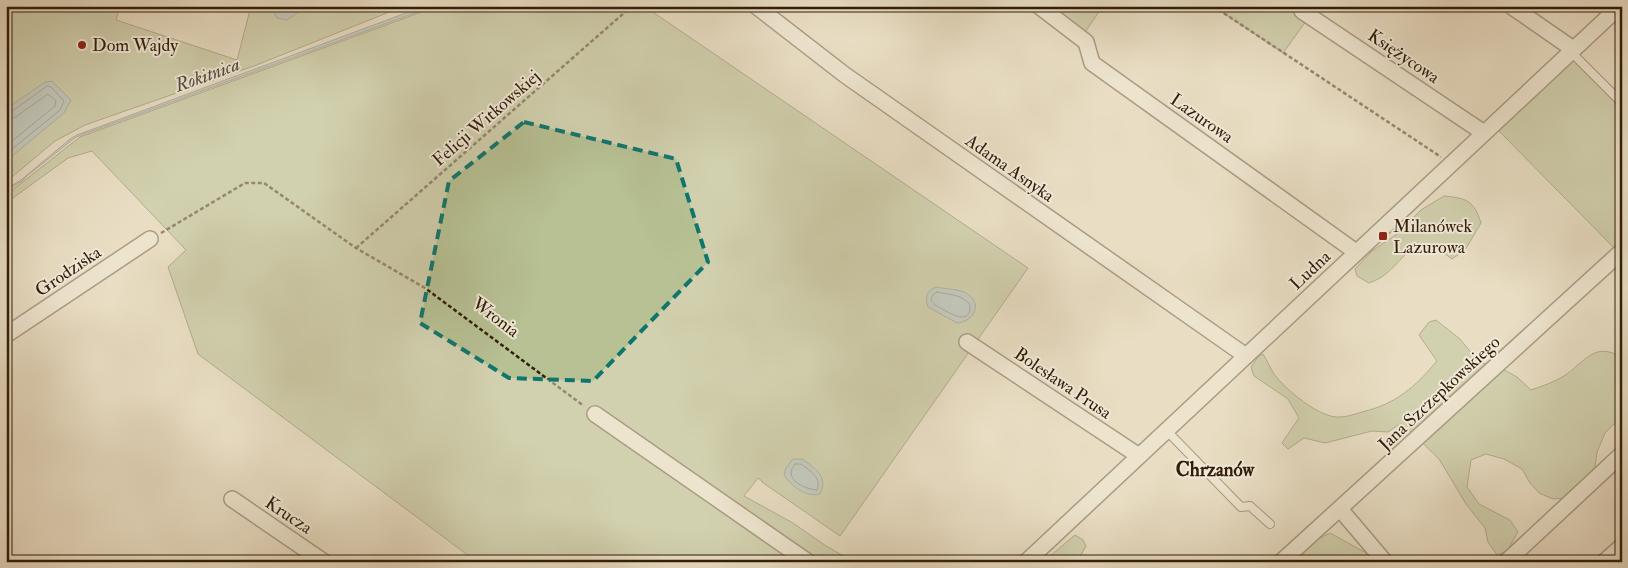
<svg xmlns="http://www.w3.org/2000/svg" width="1628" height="568" viewBox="0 0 1628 568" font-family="'IM FELL Double Pica',serif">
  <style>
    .green { fill: #b7c194; stroke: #746f4e }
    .water { fill: #9cb9be; stroke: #717b76 }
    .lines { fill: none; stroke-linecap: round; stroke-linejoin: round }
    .shore { stroke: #666b64; stroke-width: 1 }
    .lane-casing { stroke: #5f4d38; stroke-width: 10 }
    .street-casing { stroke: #5f4d38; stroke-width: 18 }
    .path { stroke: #311d09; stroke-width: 2.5; stroke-dasharray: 4 2.5; stroke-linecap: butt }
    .lane { stroke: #f1ead9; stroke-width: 8 }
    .street { stroke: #f1ead9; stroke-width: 15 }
    .marked { fill: none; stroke: #0f766e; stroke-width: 4; stroke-dasharray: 10 6; stroke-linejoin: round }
    .poi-dot { fill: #8f2418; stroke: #f1ead9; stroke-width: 2 }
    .labels { text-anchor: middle; stroke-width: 4; stroke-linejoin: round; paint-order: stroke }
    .poi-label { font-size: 18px; fill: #311d09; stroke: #f1ead9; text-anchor: start }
    .street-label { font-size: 18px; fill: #311d09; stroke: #f1ead9 }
    .water-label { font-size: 19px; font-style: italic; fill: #514c3f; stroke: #f1ead9 }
    .neighbourhood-label { font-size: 19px; font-weight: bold; fill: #311d09; stroke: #f1ead9 }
  </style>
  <rect width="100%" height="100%" fill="#e9dec4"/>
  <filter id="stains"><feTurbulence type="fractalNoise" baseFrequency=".004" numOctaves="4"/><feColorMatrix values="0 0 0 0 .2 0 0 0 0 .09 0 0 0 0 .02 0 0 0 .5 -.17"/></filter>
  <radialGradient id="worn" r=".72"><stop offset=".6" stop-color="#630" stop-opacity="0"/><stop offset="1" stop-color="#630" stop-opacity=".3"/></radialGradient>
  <g class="green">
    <polygon points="6,6 120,6 116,20 237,60 251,6 425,6 409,12 402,7 254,66 85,125 55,141 6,182"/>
    <polygon points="438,6 644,6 1028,268 840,536 762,482 762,481 758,478 744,496 793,523 826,546 854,562 477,562 198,354 168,267 186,250 92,151 68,158 6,203 6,195 80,137"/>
    <polygon points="1039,6 1103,6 1081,38"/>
    <polygon points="1213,6 1317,6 1283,53"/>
    <polygon points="1574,59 1622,110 1622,251 1619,253 1498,130"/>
    <path d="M 1444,196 C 1467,198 1474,201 1481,223 L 1465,250 L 1452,259 C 1446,255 1438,247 1432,245 C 1412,241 1402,260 1389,271 C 1383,277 1377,280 1369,283 L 1357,276 L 1355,269 L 1372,251 L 1397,234 L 1421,210 Z"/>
    <path d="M 1436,320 L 1460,339 L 1479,362 L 1501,368 L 1517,377 L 1531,390 C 1543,386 1554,382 1564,376 C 1585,362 1595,340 1622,358 L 1622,422 L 1614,424 L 1605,433 L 1597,452 L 1595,467 L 1589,475 L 1566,498 L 1553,499 L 1539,493 L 1530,483 L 1522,469 L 1504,459 L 1486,454 L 1471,460 L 1467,487 L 1479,504 L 1510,520 L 1518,532 L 1507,551 L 1497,555 L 1488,542 L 1485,528 L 1466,504 L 1439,459 L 1407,428 L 1398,425 L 1388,432 L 1372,431 L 1325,443 L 1304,438 L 1288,449 L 1282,443 L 1299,418 L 1288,399 L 1254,376 L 1251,367 L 1258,357 L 1263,354 C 1267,360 1270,368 1274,374 C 1285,389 1320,419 1340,417 C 1347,417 1355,414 1362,412 C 1396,404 1415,387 1437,361 L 1419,335 L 1429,322 Z"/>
    <polygon points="1330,533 1368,554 1374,562 1292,562 1318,539"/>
    <polygon points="1075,535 1083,540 1086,546 1077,562 1043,562"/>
  </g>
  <g class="water">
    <polygon points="271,6 307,6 287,20 277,18"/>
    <polygon points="425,6 434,6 76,137 28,175 22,181 6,191 6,189 21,180 70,139 77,135"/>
    <polygon points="52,81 71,100 64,113 6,161 6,118 8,117 6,109 45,82"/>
    <path d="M 937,287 C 948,290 960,288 969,295 C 983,306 972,322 957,323 L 928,307 C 925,297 926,290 937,287 Z"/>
    <path d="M 793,459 L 802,459 C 815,468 829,477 820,494 C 807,498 791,486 784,475 L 786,468 Z"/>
  </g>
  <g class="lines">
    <g class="shore">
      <polyline points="6,113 11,112 47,86 51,87 64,101 60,110 6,154"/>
      <polyline points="6,119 14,118 48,94 56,101 55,106 6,146"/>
      <path d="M 937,292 C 950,295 962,294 970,305 C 971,325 953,315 944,310 C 937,306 923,300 937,292 Z"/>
      <path d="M 795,464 L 801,464 C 810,471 822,477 817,490 C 804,489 782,479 795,464 Z"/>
    </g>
    <defs>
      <g id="lane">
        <polyline points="1571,52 1618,99"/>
        <polyline points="1166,430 1241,507 1250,506 1270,524"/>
      </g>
      <g id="street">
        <polyline points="756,6 845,75 1246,356"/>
        <polyline points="1039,6 1086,42 1092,63 1356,252"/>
        <polyline points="1511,6 1573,49"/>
        <polyline points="1302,11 1484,133"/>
        <polyline points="6,335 150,239"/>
        <polyline points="967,342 1139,456"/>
        <polyline points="595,414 808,562"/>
        <polyline points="232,499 324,562"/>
        <polyline points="1340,509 1385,562"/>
        <polyline points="1026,562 1620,6"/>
        <polyline points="1281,562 1622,251"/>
        <polyline points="1506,562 1622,454"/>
        <polyline points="1604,562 1622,546"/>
      </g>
    </defs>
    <use href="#lane" class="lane-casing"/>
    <use href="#street" class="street-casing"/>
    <g class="path">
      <polyline points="1213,6 1441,157"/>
      <polyline points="161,233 245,183 264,183 356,248 425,288 584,406"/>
      <polyline points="356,248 632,6"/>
    </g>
    <use href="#lane" class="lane"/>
    <use href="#street" class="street"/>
  </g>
  <path d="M0 0H1628V568H0ZM 524,122 L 676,159 L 708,262 L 593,381 L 509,378 L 420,323 L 449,181 Z" fill="#e9dec4" fill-opacity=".55" fill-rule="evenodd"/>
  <path class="marked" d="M 524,122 L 676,159 L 708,262 L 593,381 L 509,378 L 420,323 L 449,181 Z"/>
  <g class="poi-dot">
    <circle cx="82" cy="45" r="5"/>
    <rect x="1378" y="231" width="10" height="10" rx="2.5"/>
  </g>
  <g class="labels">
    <g class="poi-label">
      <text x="92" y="51">Dom Wajdy</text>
      <text x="1393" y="232">Milanówek<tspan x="1393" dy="21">Lazurowa</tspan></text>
    </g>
    <g class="street-label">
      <text transform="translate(1404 56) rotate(34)" y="6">Księżycowa</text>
      <text transform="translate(486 118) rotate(-41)" y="6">Felicji Witkowskiej</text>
      <text transform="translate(1202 118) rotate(35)" y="6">Lazurowa</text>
      <text transform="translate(1010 168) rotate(35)" y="6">Adama Asnyka</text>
      <text transform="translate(1310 270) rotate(-43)" y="6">Ludna</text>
      <text transform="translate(68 271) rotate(-34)" y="6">Grodziska</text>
      <text transform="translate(496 317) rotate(37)" y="6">Wronia</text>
      <text transform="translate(1063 383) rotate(34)" y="6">Bolesława Prusa</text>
      <text transform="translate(1439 393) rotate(-43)" y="6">Jana Szczepkowskiego</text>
      <text transform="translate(289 515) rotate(34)" y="6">Krucza</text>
    </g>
    <g class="water-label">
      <text transform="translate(207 74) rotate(-20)" y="7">Rokitnica</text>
    </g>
    <g class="neighbourhood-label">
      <text x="1215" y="476">Chrzanów</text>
    </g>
  </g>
  <rect width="1628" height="568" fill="none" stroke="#e9dec4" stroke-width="25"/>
  <rect x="8" y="8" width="1613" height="553" fill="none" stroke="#311d09" stroke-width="2.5"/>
  <rect x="12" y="12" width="1603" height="543" fill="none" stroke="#311d09"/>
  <rect width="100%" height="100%" filter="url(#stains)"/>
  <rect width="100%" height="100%" fill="url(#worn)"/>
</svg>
